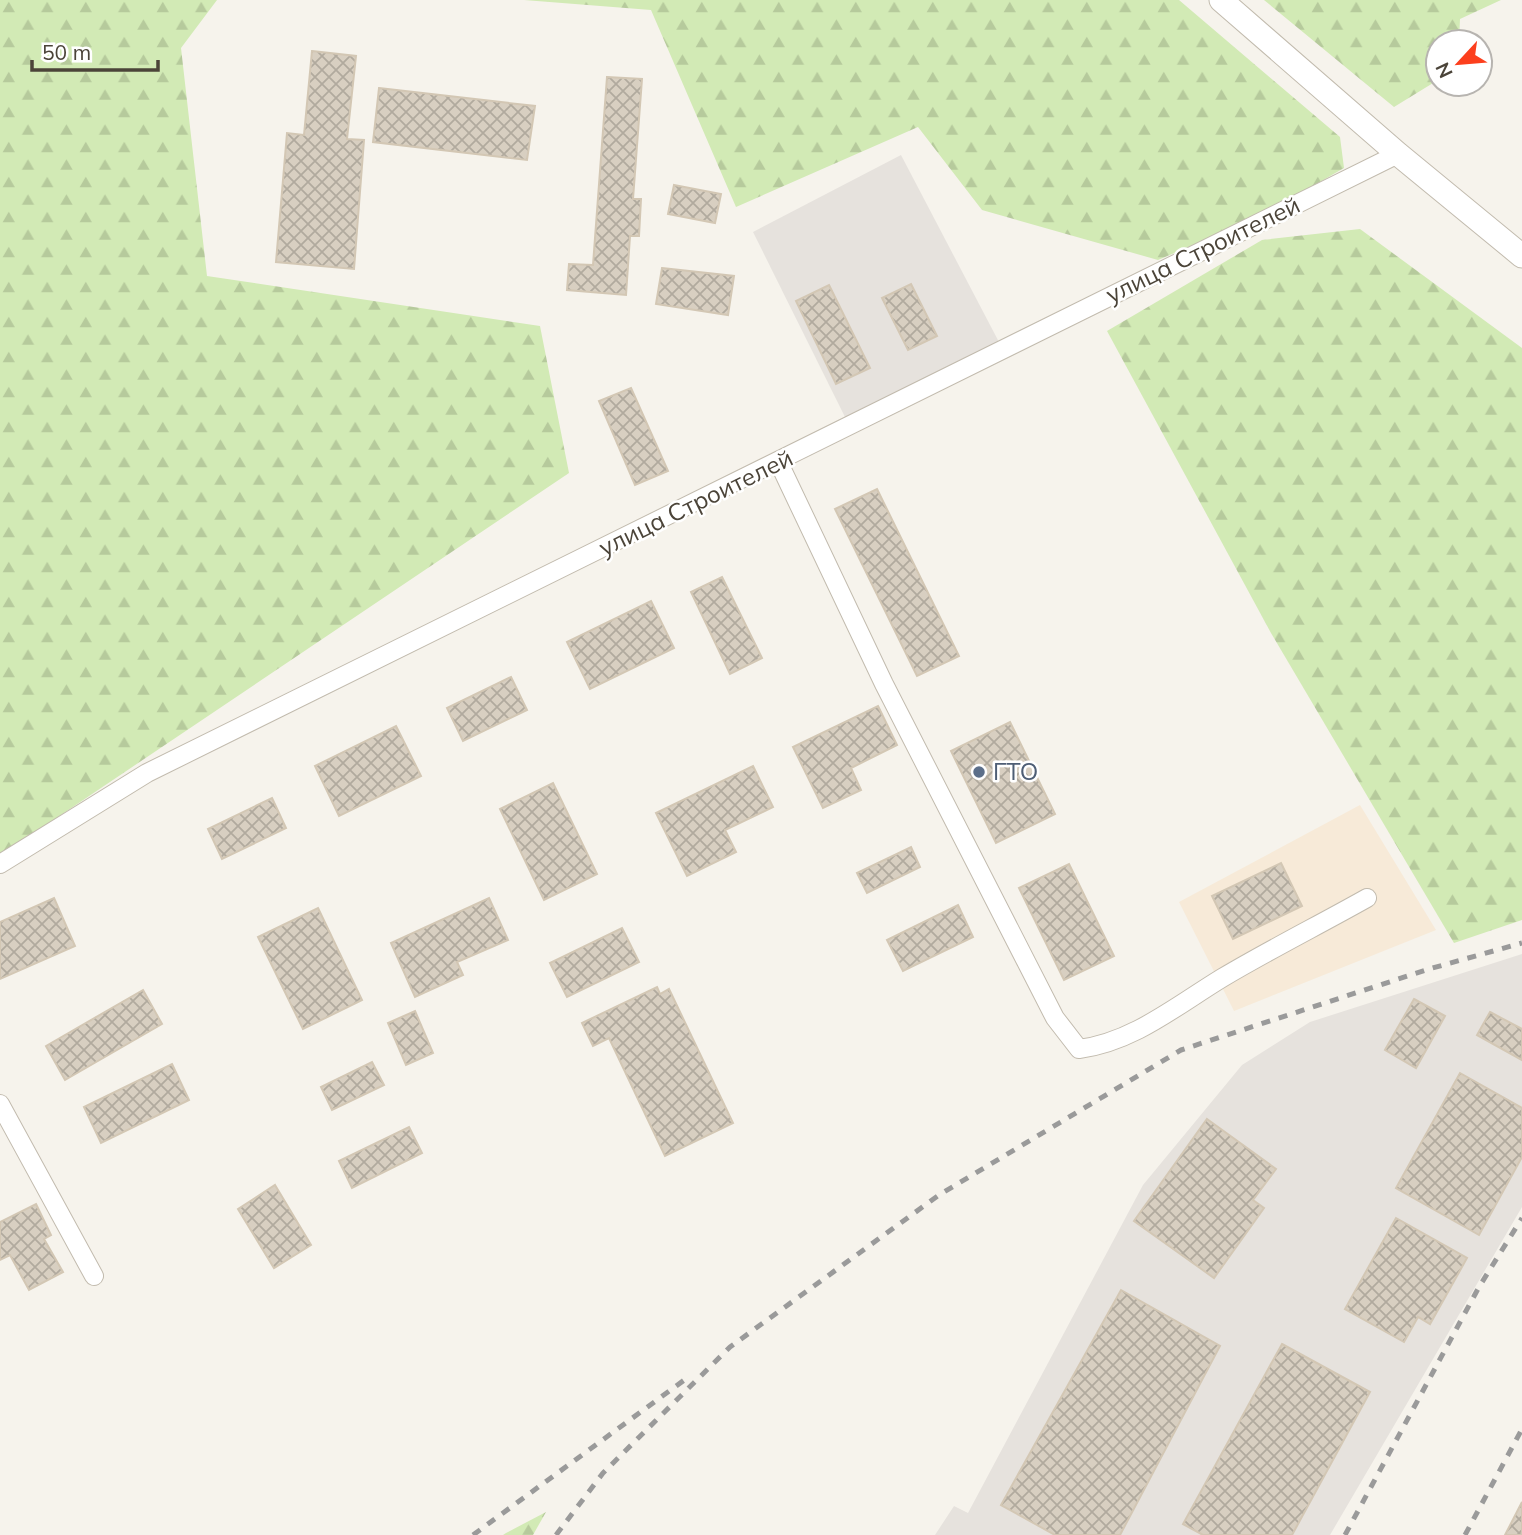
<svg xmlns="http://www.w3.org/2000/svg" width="1522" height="1535" viewBox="0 0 1522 1535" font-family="Mulish,sans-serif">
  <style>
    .commercial { fill: #f7ead8 }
    .industrial { fill: #e6e2dd }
    .forest { fill: url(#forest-firs) }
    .building { fill: url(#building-cross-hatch); stroke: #d3c7b4; stroke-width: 2 }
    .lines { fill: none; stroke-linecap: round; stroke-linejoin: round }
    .minor-casing { stroke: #c2bbae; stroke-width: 20 }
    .tertiary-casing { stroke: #c2bbae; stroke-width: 25 }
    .minor { stroke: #fff; stroke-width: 18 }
    .tertiary { stroke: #fff; stroke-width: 23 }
    .rail { stroke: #9a9a9a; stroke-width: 5; stroke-dasharray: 9 9; stroke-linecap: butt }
    .service-dot { fill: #5c6f8a; stroke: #fff; stroke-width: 2.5 }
    .labels { text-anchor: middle; stroke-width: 5; stroke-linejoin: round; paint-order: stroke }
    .street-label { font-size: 24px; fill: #4b4439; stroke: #fff }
    .service-label { font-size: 24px; fill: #4e5e75; stroke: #fff; text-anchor: start }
  </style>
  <defs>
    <pattern id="forest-firs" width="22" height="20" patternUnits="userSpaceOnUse" patternTransform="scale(1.75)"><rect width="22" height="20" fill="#d2eab5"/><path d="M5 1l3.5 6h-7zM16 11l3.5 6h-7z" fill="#b6ca9c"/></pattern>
    <pattern id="building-cross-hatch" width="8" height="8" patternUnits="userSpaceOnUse" patternTransform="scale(1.75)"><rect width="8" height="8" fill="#d8cfc1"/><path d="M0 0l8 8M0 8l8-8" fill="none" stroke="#b1aa9e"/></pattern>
  </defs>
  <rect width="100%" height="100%" fill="#f6f3ec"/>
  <polygon class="commercial" points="1360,805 1436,930 1234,1011 1179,902"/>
  <g class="industrial">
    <polygon points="901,155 1000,344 847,421 753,232"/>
    <polygon points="1522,954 1522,1207 1330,1535 935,1535 954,1506 968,1513 1143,1185 1242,1065 1310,1022"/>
  </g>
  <g class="forest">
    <polygon points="0,0 217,0 181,48 207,276 540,326 569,473 0,856"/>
    <polygon points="524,0 1179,0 1340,137 1344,168 1261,216 1158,260 982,210 918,127 736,207 651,10"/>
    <polygon points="1264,0 1501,0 1460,19 1459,42 1438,42 1438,80 1394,107"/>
    <polygon points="1360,229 1522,348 1522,920 1454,943 1271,633 1107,331 1262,240"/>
    <polygon points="546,1512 533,1535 503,1535 506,1533"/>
  </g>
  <g class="building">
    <polygon points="312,51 356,56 347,139 364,140 354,269 276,262 287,133 304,135"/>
    <polygon points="607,77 642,79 633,199 641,199 639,236 630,236 626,295 567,290 569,264 593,265"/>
    <polygon points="379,88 535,106 527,160 373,142"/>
    <polygon points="674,185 721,194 715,223 668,214"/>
    <polygon points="662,268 734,276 728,315 656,304"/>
    <polygon points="911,284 937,336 908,350 882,298"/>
    <polygon points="829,285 870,368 836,384 796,301"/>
    <polygon points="631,388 668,471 635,485 599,401"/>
    <polygon points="877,489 959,656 917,676 835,509"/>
    <polygon points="722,577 762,658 730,674 691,592"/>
    <polygon points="651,601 674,648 590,689 567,642"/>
    <polygon points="511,677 527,710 463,741 447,708"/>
    <polygon points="878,706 897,745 851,768 861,790 823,808 793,747"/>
    <polygon points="1010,722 1055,814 996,843 951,751"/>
    <polygon points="396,726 421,776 339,816 315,766"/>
    <polygon points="753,766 773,807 725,830 736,852 687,876 656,813"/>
    <polygon points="553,783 597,874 544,900 500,809"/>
    <polygon points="272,798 286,828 222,859 208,829"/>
    <polygon points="911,847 920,867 867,893 857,873"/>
    <polygon points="1281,863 1302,906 1233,939 1212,896"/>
    <polygon points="1069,864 1114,956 1064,980 1019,888"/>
    <polygon points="54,898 75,946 0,979 0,922"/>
    <polygon points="489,898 508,940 457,962 463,975 415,997 391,943"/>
    <polygon points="958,905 973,937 903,971 887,940"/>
    <polygon points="318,908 362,1000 303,1029 258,937"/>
    <polygon points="622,928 639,962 567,997 550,963"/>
    <polygon points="657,987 660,994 669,989 733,1123 665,1156 609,1038 593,1046 582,1023"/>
    <polygon points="143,990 162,1024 65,1080 46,1046"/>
    <polygon points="1414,999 1445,1016 1416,1068 1385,1050"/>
    <polygon points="415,1011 433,1053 406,1065 388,1023"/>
    <polygon points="1490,1012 1522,1029 1522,1060 1477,1035"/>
    <polygon points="372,1062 384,1085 332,1110 321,1087"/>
    <polygon points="172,1064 189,1100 101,1143 84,1107"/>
    <polygon points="1460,1073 1522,1108 1522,1157 1479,1235 1396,1188"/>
    <polygon points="1207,1119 1276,1169 1253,1200 1264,1208 1214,1278 1134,1221"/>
    <polygon points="409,1127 422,1153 352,1188 339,1161"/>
    <polygon points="275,1185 311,1245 274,1268 238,1209"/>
    <polygon points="36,1204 51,1235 44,1239 63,1272 29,1290 10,1255 0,1260 0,1222"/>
    <polygon points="1396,1218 1467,1258 1430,1324 1418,1317 1404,1342 1345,1309"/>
    <polygon points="1121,1290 1220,1346 1120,1535 1055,1535 1001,1505"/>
    <polygon points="1282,1344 1370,1392 1292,1535 1203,1535 1183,1524"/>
    <polygon points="1522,1502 1522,1535 1505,1535"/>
  </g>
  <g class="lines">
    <defs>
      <g id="minor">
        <path d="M 779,463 L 884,684 L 1055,1018 L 1079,1049 C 1133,1042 1176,1006 1222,978 C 1269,950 1319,925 1367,898"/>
        <polyline points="0,864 147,773 1398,154"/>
        <polyline points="0,1104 94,1276"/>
      </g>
      <polyline id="tertiary" points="1221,0 1398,154 1522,256"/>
    </defs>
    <use href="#minor" class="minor-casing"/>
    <use href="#tertiary" class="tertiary-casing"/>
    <use href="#minor" class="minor"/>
    <use href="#tertiary" class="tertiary"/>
    <g class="rail">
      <polyline points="473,1535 687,1378"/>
      <polyline points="556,1535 603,1473 730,1347 939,1195 1181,1050 1429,969 1522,943"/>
      <polyline points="1345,1535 1479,1287 1522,1218"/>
      <polyline points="1465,1535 1522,1429"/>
    </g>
  </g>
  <circle class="service-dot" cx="979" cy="772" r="7"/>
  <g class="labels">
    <g class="street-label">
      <text transform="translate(1203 250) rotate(-26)" y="8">улица Строителей</text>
      <text transform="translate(696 503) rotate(-26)" y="8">улица Строителей</text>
    </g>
    <g class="service-label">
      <text x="993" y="780">ГТО</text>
    </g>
  </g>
  <g transform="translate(1459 63) rotate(244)"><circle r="33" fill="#ffffff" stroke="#b7b4b0" stroke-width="2"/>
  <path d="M0-5L12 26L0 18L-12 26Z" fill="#fc3f1d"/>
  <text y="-10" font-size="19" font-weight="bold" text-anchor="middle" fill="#4b4439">N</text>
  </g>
  <path d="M32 60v10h126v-10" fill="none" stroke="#4b4439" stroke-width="3.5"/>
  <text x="42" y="60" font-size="21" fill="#4b4439" stroke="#ffffff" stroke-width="5" paint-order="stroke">50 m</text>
</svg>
